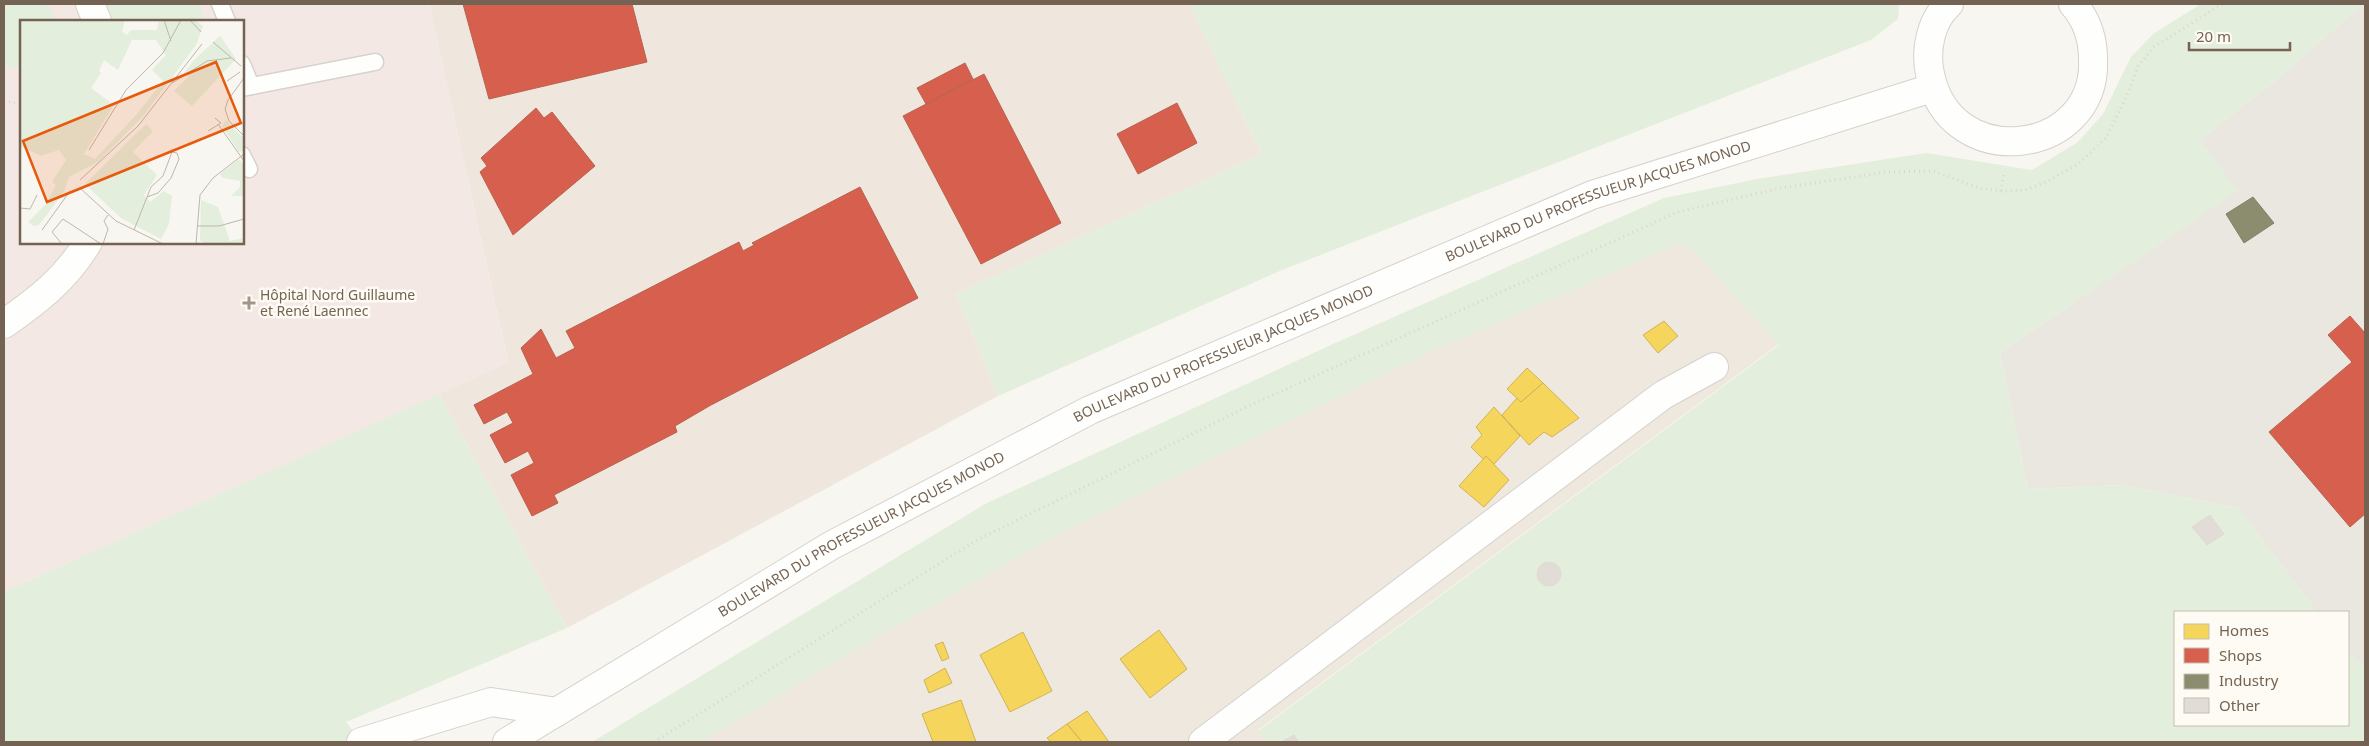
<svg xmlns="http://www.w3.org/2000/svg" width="2369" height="746" viewBox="0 0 2369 746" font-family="'Noto Sans',sans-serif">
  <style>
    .residential { fill: #eee8de }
    .commercial { fill: #efe7de }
    .industrial { fill: #eae7e1 }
    .medical { fill: #f4e8e5; fill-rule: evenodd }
    .green { fill: #e4eedd }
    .homes { fill: #f6d55c; stroke: #cfb359 }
    .shops { fill: #d6604d; stroke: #b9614e }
    .industry { fill: #8c8c6e; stroke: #858066 }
    .building { fill: #e2dcd6; stroke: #e0dbd3 }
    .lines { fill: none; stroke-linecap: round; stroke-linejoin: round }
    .lane-casing { stroke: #d6d2cd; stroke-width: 19 }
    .street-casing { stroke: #d6d2cd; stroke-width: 30 }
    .secondary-casing { stroke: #d6d1cb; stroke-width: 30 }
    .path { stroke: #dad6d0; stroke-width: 3; stroke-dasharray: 1 4; stroke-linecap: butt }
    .lane { stroke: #fefefd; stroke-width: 16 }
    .street { stroke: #fefefd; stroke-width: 28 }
    .secondary { stroke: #fefefd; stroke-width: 28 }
    .poi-dot { fill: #a29689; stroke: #fdfbf4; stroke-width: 2 }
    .labels { text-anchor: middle; stroke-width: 5; stroke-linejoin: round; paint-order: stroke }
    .street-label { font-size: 14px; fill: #746352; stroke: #fdfbf4 }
    .poi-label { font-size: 14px; fill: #746352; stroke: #fdfbf4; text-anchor: start }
    .inset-road { fill: none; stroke: #bfb7ac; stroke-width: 1 }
    .view { fill: #e8590c; fill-opacity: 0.15; stroke: #e8590c; stroke-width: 2.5 }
    .inset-edge { fill: none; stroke: #746352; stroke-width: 2.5 }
  </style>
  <rect width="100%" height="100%" fill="#f8f6f0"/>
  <polygon class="residential" points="1678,244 1690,247 1779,344 1258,730 1265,742 701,742 872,640 1068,529 1437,349"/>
  <polygon class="commercial" points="429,4 1189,4 1262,154 956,294 998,396 567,628 439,394 508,362"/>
  <polygon class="industrial" points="2363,4 2365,4 2365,667 2348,653 2348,612 2317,612 2238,508 2122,485 2028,489 2000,353 2237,191 2200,140 2277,79"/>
  <path class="medical" d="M 4,4 L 429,4 L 508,363 L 4,592 ZM 21,21 L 242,21 L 242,242 L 21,242 Z"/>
  <g class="green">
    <polygon points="4,4 48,4 56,21 21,21 21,68 4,66"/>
    <polygon points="104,4 200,4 204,21 111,21"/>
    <polygon points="1189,4 1899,4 1898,19 1871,40 1282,270 998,396 956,294 1262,154"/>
    <polygon points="2201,4 2363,4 2277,79 2200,140 2238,191 2000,353 2028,489 2122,485 2238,508 2317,612 2175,612 2175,725 2348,725 2348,653 2365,667 2365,742 1265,742 1258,731 1779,345 1690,247 1678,244 1437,349 1068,529 872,640 701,742 592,742 985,504 1342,340 1664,198 1757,179 1926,153 2032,170 2078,142 2103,114 2131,57 2153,34"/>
    <polygon points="439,394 567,628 346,722 362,742 4,742 4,592"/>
  </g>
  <g class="homes">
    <polygon points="1664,321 1678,336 1658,353 1643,335"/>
    <polygon points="1527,368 1543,383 1521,402 1507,389"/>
    <polygon points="1543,383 1579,418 1552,437 1544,432 1529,445 1502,415 1517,398 1521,402"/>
    <polygon points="1494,407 1520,436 1494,464 1486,456 1483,459 1471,447 1482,435 1476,427"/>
    <polygon points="1486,456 1509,480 1484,507 1459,486"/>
    <polygon points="1159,630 1187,669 1150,698 1120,659"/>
    <polygon points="1023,632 1052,691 1010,712 980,655"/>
    <polygon points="943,642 949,658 942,661 935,645"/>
    <polygon points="945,668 952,683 929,693 924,680"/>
    <polygon points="961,700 976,742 933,742 922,714"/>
    <polygon points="1087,711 1109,742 1082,742 1067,724"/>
    <polygon points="1067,724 1082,742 1051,742 1047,738"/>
  </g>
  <g class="shops">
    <polygon points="463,4 632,4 647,62 489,99"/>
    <polygon points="965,63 973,79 926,104 917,88"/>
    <polygon points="984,74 1061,223 981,264 903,116"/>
    <polygon points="1177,103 1197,143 1138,174 1117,134"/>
    <polygon points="536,108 544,118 552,112 595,166 513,235 480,172 487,166 481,158"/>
    <polygon points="860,187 918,298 711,405 675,426 677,432 554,495 558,503 532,516 511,475 534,463 528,451 505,463 490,435 513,423 507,412 484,424 474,405 533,374 521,348 541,329 556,358 575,348 566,331 739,242 743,251 754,245 752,243"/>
    <polygon points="2350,316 2365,333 2365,514 2350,527 2269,432 2352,362 2328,335"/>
  </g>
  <polygon class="industry" points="2253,197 2274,223 2244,243 2226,214"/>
  <g class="building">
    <polygon points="2210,515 2224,534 2207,545 2192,527"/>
    <circle cx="1549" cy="574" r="12"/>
    <polygon points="1294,735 1299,742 1283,741"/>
  </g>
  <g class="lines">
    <defs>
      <g id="lane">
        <polyline points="220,4 227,21"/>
        <polyline points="242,64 251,86"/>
        <polyline points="242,88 375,62"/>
        <polyline points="242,155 249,169"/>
      </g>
      <g id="street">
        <polyline points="90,4 97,21"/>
        <path d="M 4,324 C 37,301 67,278 88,242"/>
        <polyline points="1203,742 1663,395 1714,367"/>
      </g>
      <g id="secondary">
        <path d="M 1949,4 C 1930,21 1925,51 1930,74 C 1950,175 2098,156 2093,59 C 2093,37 2087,20 2073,4"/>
        <polyline points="361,742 491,702 557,712"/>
        <path id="s1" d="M 507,742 L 832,545 L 1090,410 L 1592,195 L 1932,88"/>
      </g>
    </defs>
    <use href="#lane" class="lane-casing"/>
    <use href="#street" class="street-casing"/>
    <use href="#secondary" class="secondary-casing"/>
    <g class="path">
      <polyline points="4,101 21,104"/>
      <polyline points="2001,191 2004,172"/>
      <polyline points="654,742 977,540 1251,405 1678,212 1781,188 1887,172 1933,171 1979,188 2001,191 2025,190 2048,181 2078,164 2106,138 2129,91 2138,66 2154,47 2222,4"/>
    </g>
    <use href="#lane" class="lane"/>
    <use href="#street" class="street"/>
    <use href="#secondary" class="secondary"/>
  </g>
  <path class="poi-dot" d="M246.5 295.5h5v5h5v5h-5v5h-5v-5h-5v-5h5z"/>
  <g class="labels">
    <g class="street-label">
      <text dy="5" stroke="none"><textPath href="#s1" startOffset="1221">BOULEVARD DU PROFESSUEUR JACQUES MONOD</textPath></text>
      <text dy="5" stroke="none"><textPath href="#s1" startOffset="816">BOULEVARD DU PROFESSUEUR JACQUES MONOD</textPath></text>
      <text dy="5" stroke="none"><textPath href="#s1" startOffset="411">BOULEVARD DU PROFESSUEUR JACQUES MONOD</textPath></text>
    </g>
    <g class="poi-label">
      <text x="260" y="300">Hôpital Nord Guillaume<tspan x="260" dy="16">et René Laennec</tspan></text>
    </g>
  </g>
  <g transform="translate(20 20)">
    <rect width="224" height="224" fill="#f8f6f0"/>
    <path d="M 0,0 L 105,0 L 102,12 L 107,15 L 111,10 L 137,10 L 139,0 L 175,0 L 183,6 L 176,25 L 124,95 L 78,142 L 49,157 L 44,172 L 19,205 L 14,206 L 8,202 L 26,184 L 36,165 L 32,162 L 46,140 L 39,130 L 21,136 L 0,126 ZM 112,20 L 136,20 L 146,35 L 132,50 L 143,61 L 116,95 L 75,139 L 64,134 L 94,85 L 71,68 L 81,53 L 79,51 L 84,40 L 98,50 ZM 200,16 L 216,39 L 172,86 L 154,71 L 169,56 L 164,53 L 174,40 ZM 206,100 L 224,119 L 223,131 L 219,132 L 202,106 ZM 126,104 L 133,111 L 113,132 L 137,155 L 124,175 L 130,182 L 144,171 L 152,176 L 149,204 L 141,219 L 101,198 L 65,164 ZM 219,139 L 224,145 L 224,176 L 211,176 L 220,167 L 220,161 L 203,158 L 200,154 ZM 181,180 L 198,187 L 210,221 L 224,218 L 224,224 L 184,224 L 180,220 Z" fill="#e4eedd" fill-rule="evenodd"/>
    <path class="inset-road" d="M 144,0 L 151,21M 170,0 L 181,12M 193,22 L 221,46M 224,58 L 208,80 L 205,89 L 209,101 L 224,116M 207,61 L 220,52M 152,63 L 187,41 L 211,38M 198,104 L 224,141M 188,111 L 201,103 L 195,98M 69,130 L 106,70 L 143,33 L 161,0M 60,160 L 118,106 L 182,24M 61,169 L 96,201 L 143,224M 0,188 L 10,189 L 17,175M 177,206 L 199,206 L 224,199M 22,210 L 50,171M 114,210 L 131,167 L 143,156 L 152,132 L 157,133 L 159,139 L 151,158 L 138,173 L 127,177M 42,224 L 32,212 L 43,199 L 81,224M 83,224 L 88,209 L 84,201 L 88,195M 176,224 L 180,175 L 193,158 L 224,134"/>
    <path class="view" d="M 196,42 L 221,103 L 27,182 L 3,121 Z"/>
    <rect width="224" height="224" class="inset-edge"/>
  </g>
  <rect width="2369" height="746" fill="none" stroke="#746352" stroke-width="10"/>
  <rect x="2174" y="611" width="175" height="115" fill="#fdfbf4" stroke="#c6beb3"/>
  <rect x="2184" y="624" width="25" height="15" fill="#f6d55c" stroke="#c6beb3"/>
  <text x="2219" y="636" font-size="15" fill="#746352">Homes</text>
  <rect x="2184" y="648" width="25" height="15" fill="#d6604d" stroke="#c6beb3"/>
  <text x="2219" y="661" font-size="15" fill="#746352">Shops</text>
  <rect x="2184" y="674" width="25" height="15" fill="#8c8c6e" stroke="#c6beb3"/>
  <text x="2219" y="686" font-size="15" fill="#746352">Industry</text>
  <rect x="2184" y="698" width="25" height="15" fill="#e2dcd6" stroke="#c6beb3"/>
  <text x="2219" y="711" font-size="15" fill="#746352">Other</text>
  <path d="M2189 42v8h101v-8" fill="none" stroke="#746352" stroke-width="2.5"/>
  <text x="2196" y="42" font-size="15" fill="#746352" stroke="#fdfbf4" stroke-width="4" paint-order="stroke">20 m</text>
</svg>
